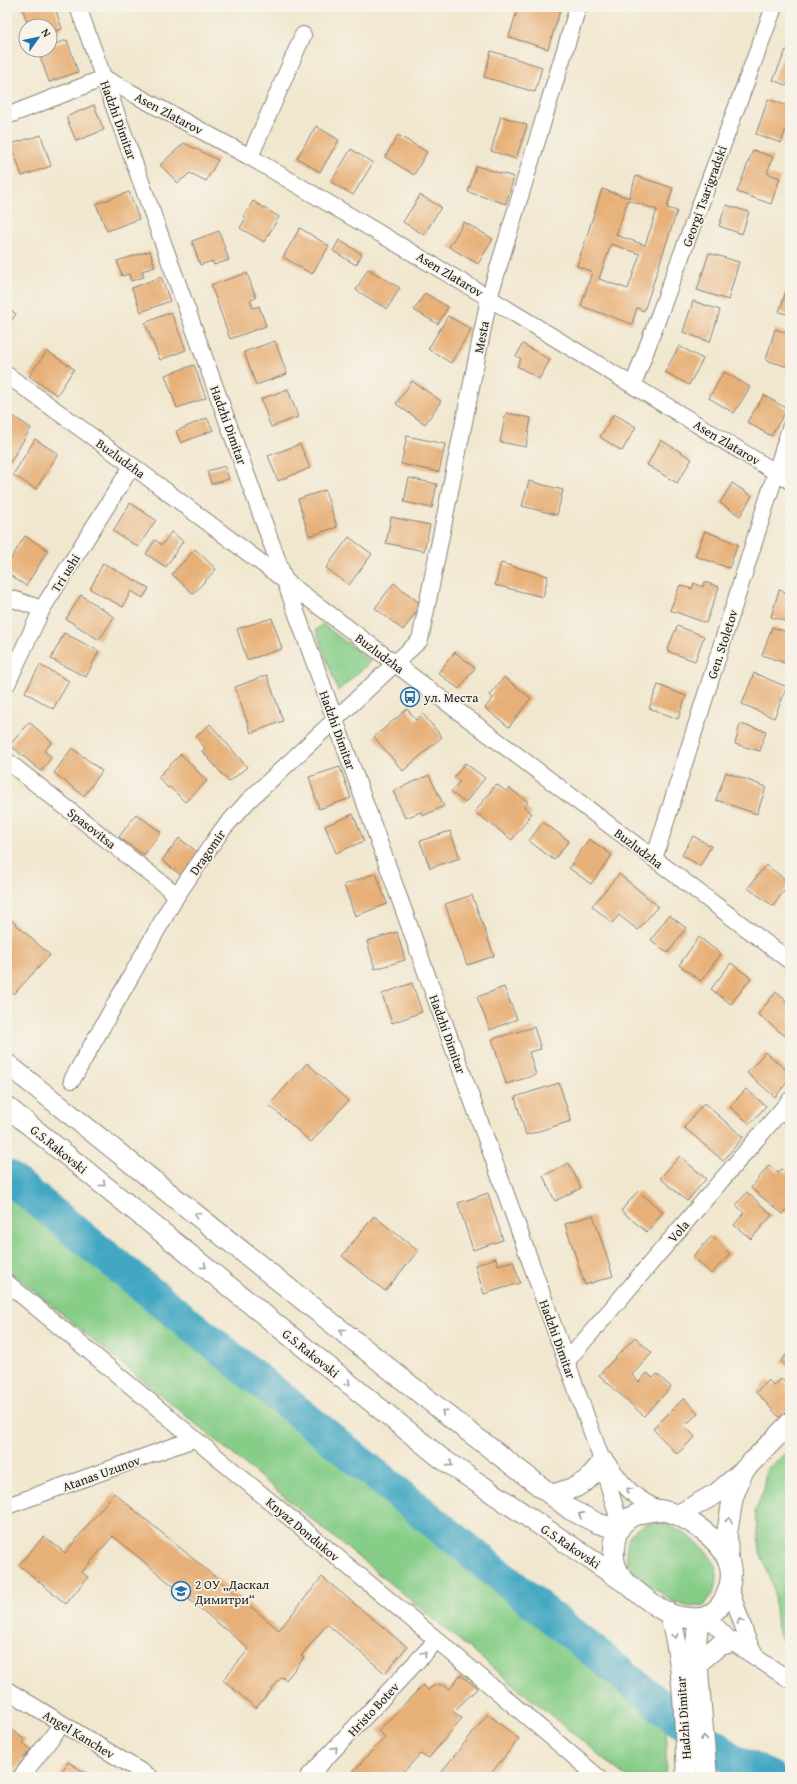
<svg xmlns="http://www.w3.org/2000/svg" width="797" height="1784" viewBox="0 0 797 1784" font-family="'Gentium Book Plus',serif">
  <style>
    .green { fill: #86cd88; stroke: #517452 }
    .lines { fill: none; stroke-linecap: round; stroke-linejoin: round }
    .river { stroke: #43a7c3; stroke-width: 33 }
    .building { fill: #e7b078; fill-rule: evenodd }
    .minor-casing { stroke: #868276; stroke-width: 18 }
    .tertiary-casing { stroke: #868276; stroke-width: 22 }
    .minor { stroke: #fff; stroke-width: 16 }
    .tertiary { stroke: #fff; stroke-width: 20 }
    .oneway { stroke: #999 }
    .labels { text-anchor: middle; stroke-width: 3.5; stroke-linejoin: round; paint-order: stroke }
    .street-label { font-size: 13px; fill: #1c1c1c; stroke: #f7f3e8 }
    .poi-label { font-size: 13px; fill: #1c1c1c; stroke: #f7f3e8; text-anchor: start }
  </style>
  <rect width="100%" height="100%" fill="#f7f3e8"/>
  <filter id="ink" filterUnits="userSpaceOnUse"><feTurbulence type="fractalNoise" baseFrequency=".025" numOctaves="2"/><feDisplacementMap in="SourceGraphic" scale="8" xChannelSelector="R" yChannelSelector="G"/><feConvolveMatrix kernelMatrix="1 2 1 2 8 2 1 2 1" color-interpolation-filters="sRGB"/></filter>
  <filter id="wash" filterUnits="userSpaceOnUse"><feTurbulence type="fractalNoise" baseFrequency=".012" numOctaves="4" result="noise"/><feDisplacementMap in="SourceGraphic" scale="16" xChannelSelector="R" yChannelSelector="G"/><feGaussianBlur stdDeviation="0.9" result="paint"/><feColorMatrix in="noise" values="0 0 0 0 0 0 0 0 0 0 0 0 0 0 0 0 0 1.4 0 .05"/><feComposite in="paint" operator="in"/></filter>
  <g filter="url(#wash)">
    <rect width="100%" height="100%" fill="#f1e7cf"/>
    <g class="green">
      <polygon points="322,624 371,661 338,691 316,630"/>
      <polygon points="7,1175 666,1710 666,1777 626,1777 7,1269"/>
      <polygon points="790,1450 790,1651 784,1646 777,1629 773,1586 760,1552 755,1512 763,1491 766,1470"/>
      <path d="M 660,1523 C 683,1529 720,1553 717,1580 C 716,1590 710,1597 705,1605 L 690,1607 L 674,1602 L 635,1575 L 627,1561 L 626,1551 L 629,1536 L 637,1529 L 646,1524 Z"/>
    </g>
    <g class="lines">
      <polyline class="river" points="7,1176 666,1710 735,1761 770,1777"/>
    </g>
    <g id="blocks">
      <g class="building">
        <polygon points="55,7 62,29 50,33 50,26 29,26 22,8"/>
        <polygon points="518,7 546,7 560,11 548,49 509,37"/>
        <polygon points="67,40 78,72 49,82 38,50 50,50 50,46"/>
        <polygon points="786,50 790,51 790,87 773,80"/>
        <polygon points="491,51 542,67 535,92 484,77"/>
        <polygon points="768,99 790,107 790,118 781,143 756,134"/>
        <polygon points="94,105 104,130 76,141 66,117"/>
        <polygon points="501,116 527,125 516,159 491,151"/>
        <polygon points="316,126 339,140 320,172 297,158"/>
        <polygon points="41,135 51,166 22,176 11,144"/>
        <polygon points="398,135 427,152 414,175 385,157"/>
        <polygon points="184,143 218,160 206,181 190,173 178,183 160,165"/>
        <polygon points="351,149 373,163 353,195 331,182"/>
        <polygon points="753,150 773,157 767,173 780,178 771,204 737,192"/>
        <polygon points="476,166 514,177 506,204 468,192"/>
        <path d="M 636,176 L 673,188 L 667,208 L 677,211 L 644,311 L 637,308 L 632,324 L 581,306 L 592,272 L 577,266 L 602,189 L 629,198 ZM 628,200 L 657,210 L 645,245 L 616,235 ZM 611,244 L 640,254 L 628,289 L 599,279 Z"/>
        <polygon points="129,192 139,219 107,231 96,204"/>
        <polygon points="420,195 441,207 424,235 403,222"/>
        <polygon points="253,201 279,217 264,242 240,228 246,218 244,216"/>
        <polygon points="726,205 749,212 742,234 719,226"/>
        <polygon points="464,222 493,239 478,264 449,247"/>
        <polygon points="300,228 329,246 312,274 283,257"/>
        <polygon points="219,231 229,260 214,265 212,261 200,265 192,241"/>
        <polygon points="339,240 362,254 356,265 333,251"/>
        <polygon points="150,251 155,267 142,271 144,277 131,281 129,274 122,276 117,261"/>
        <polygon points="709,253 739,262 728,300 697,290"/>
        <polygon points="368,269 400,288 387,309 356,290"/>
        <polygon points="247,273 256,298 250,300 253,308 259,306 266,326 230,339 211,285"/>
        <polygon points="161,277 170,301 141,312 132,288"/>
        <polygon points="790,279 790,315 779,312"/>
        <polygon points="425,293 448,307 438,324 414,310"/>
        <polygon points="693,301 720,310 710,342 683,332"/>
        <polygon points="7,307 16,314 7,327"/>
        <polygon points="171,312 186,350 160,360 145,323"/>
        <polygon points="448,316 471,329 451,363 428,349"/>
        <polygon points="775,329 790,334 790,361 788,367 766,360"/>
        <polygon points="275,341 287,374 256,385 244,352"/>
        <polygon points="523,344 550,360 539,379 517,366 521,359 516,356"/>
        <polygon points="679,346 703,359 689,385 665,372"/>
        <polygon points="47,351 74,369 57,395 29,376"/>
        <polygon points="194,365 206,398 177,408 165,375"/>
        <polygon points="724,372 750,387 734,413 709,398"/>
        <polygon points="412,381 441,401 425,424 396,404"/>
        <polygon points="288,389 298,417 271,427 261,399"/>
        <polygon points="764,395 787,409 771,436 747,422"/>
        <polygon points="8,413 31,428 9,464 7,463"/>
        <polygon points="506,413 531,418 526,447 500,442"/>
        <polygon points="614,414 636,427 622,451 600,437"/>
        <polygon points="207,418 213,430 181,443 176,431"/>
        <polygon points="407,436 445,444 439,472 401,464"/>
        <polygon points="35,439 58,454 36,489 13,475"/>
        <polygon points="661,440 692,459 677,483 647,465"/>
        <polygon points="300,444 310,468 278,481 268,456"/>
        <polygon points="225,466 229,479 211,484 207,471"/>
        <polygon points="409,478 437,484 432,508 404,502"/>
        <polygon points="529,481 563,490 557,515 522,506"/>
        <polygon points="732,483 752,496 740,516 720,503"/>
        <polygon points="325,490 337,527 309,536 298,499"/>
        <polygon points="130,503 156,520 138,547 113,531"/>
        <polygon points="391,517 430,525 424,551 386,543"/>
        <polygon points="705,531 738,544 729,568 695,556"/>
        <polygon points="171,532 183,541 166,567 146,554 155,540 162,545"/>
        <polygon points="25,536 48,550 26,586 7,573 7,565"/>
        <polygon points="349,537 372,554 349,585 326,568"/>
        <polygon points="195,549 216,569 193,594 172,574"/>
        <polygon points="103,563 149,588 143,598 131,591 123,607 90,589"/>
        <polygon points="501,563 548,576 543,597 495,585"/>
        <polygon points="705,582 719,587 706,623 670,610 680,585 692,589 694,583 703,587"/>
        <polygon points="394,583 422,605 403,630 375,608"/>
        <polygon points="779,590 790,593 790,622 771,617"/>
        <polygon points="81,595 114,617 99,640 66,619"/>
        <polygon points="272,618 282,649 247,660 237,629"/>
        <polygon points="677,626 704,636 695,661 667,651"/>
        <polygon points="772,627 790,633 790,659 788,664 762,655"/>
        <polygon points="64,633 99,651 86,677 51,659"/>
        <polygon points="455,652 475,668 459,689 438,673"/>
        <polygon points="40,665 69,681 53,709 25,692"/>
        <polygon points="754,673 787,687 774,718 742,704"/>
        <polygon points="267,675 283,721 251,733 235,687"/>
        <polygon points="504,677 531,698 509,727 485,708 493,698 490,695"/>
        <polygon points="658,685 686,696 678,719 649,708"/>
        <polygon points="407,709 416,720 423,714 442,737 403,771 374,737"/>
        <polygon points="29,722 52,742 44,751 52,757 41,771 10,745"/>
        <polygon points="210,724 247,767 229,782 202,751 205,748 196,737"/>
        <polygon points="740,724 766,731 760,751 735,744"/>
        <polygon points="72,748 102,771 84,796 54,773"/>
        <polygon points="181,754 207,781 185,802 170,787 168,788 158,777"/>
        <polygon points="465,763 485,778 465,803 451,792 460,781 454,777"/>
        <polygon points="340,767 351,798 319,809 309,777"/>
        <polygon points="726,772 766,787 757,814 716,800"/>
        <polygon points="429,775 444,806 423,816 421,812 405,818 393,791"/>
        <polygon points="496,784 507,792 509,788 528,802 524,807 532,813 512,840 475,812"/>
        <polygon points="136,814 161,832 144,855 119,837"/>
        <polygon points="353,814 364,841 336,853 325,826"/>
        <polygon points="543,822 569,841 554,860 529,841"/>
        <polygon points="450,831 460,858 430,868 420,841"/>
        <polygon points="693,836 711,846 700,866 682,855"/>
        <polygon points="179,838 200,854 183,877 162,860"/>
        <polygon points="589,839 612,855 591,884 569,868"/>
        <polygon points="766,865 790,883 773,906 748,888"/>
        <polygon points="376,873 387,904 355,916 344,885"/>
        <polygon points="619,874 658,906 638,930 619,915 612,923 592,906"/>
        <polygon points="472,895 494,956 467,965 445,904"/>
        <polygon points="669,915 686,928 668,953 651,940"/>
        <polygon points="9,918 50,955 14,994 7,988 7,920"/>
        <polygon points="397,932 405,960 375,969 367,941"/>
        <polygon points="699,937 721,954 701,981 679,965"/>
        <polygon points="731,963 751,978 731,1004 711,989"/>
        <polygon points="412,983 422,1012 392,1023 382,994"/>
        <polygon points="504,987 517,1019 490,1030 477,997"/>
        <polygon points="776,992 790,1004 790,1040 758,1014"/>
        <polygon points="534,1027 541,1049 529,1052 536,1075 506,1084 492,1039"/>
        <polygon points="765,1052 790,1073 790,1079 775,1097 747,1073"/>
        <polygon points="307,1063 348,1101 311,1142 269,1105"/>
        <polygon points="559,1083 571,1121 526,1135 515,1097"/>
        <polygon points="746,1089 766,1106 750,1124 730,1107"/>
        <polygon points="704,1103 743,1137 723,1161 684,1127"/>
        <polygon points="680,1156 706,1179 687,1201 660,1178"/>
        <polygon points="569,1163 581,1188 555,1201 543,1176"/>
        <polygon points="769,1165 778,1173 781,1169 790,1176 790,1205 783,1214 751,1188"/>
        <polygon points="638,1191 663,1212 647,1232 621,1211"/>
        <polygon points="747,1192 772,1215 751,1239 734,1225 744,1213 736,1205"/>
        <polygon points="488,1193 503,1240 473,1250 458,1203"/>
        <polygon points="593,1215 613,1276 585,1285 565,1224"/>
        <polygon points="374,1216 418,1251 385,1291 342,1256"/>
        <polygon points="712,1236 730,1254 711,1274 693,1256"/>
        <polygon points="496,1258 498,1265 513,1261 520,1283 484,1294 475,1265"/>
        <polygon points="635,1337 652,1353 632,1375 639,1382 647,1373 653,1378 657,1374 671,1387 644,1416 599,1375"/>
        <polygon points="790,1351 790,1370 781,1361"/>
        <polygon points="781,1379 790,1388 790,1408 780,1418 756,1392 768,1380 774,1386"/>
        <polygon points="684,1398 698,1413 685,1426 695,1437 677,1454 653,1429"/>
        <polygon points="114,1493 279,1630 322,1577 407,1647 385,1673 327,1624 301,1656 304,1658 286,1680 282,1677 256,1708 223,1680 249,1649 113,1536 82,1572 88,1577 66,1604 19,1565 44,1536 65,1553"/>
        <polygon points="460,1675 478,1688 453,1712 462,1718 429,1758 420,1754 399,1777 348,1777 385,1737 378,1731 423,1685 428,1690 435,1685 443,1685 450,1689"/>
        <polygon points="488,1714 519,1739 488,1777 437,1777"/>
        <polygon points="7,1726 25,1740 23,1743 31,1749 13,1773 7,1768"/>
        <polygon points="68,1762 92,1777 58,1777"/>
      </g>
    </g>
  </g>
  <g filter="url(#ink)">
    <use href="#blocks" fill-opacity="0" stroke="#868276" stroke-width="1"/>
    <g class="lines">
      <defs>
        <g id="minor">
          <polyline points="78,7 599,1452 620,1525"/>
          <polyline points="7,116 104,78 250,157 489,298 790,481"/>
          <polyline points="250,157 303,35"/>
          <polyline points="7,375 134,467 790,961"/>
          <polyline points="633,385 774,7"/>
          <polyline points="7,597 42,609"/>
          <polyline points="7,684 42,609 132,466"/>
          <polyline points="7,761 177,895"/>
          <polyline points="654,859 790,428"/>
          <polyline points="72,1080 177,895 222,830 248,801 420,640 489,298 578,7"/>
          <polyline points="7,1283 437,1640 598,1777"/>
          <polyline points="566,1362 790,1100"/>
          <path d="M 605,1460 C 624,1485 630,1497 661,1510"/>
          <polyline points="7,1506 194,1439"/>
          <polyline points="729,1585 748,1641 756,1656"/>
          <polyline points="707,1617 732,1642 790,1680"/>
          <polyline points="7,1690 150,1777"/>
          <polyline points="21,1777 62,1724"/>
          <polyline points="308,1777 437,1640"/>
        </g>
        <g id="tertiary">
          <polyline points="7,1064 460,1425 571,1510 597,1523 617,1529"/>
          <polyline points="7,1107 441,1458 627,1584"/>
          <polyline points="552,1495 576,1487 587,1480 602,1463"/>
          <path d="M 661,1510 C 684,1514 719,1538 728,1560 C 734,1573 730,1591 722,1603 C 717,1610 708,1618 700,1618 C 690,1619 679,1617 670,1614 C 658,1609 626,1585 620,1575 C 615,1567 613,1558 614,1549 C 615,1519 634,1512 661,1510 Z"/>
          <polyline points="678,1515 717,1493 744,1470 790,1423"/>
          <polyline points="728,1559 727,1533 733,1497 742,1474"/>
          <path d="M 669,1613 C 685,1666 684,1723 687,1777"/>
          <polyline points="702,1618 697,1632 696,1647 707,1777"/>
          <polyline points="699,1662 718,1646 732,1642"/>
        </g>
      </defs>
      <use href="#minor" class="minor-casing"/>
      <use href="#tertiary" class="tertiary-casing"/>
      <use href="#minor" class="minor"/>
      <use href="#tertiary" class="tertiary"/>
    </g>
    <defs><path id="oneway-chevron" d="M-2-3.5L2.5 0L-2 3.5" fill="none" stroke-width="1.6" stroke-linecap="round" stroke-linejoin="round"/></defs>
    <g class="oneway">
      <use href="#oneway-chevron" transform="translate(103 1184) rotate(39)"/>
      <use href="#oneway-chevron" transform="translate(197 1215) rotate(-141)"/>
      <use href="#oneway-chevron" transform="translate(204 1266) rotate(39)"/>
      <use href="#oneway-chevron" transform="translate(342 1331) rotate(-141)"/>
      <use href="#oneway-chevron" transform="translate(348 1383) rotate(39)"/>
      <use href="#oneway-chevron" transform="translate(444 1412) rotate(-141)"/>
      <use href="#oneway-chevron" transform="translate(450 1464) rotate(34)"/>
      <use href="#oneway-chevron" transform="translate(629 1490) rotate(-135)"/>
      <use href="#oneway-chevron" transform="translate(581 1515) rotate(-153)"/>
      <use href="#oneway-chevron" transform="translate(729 1520) rotate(-81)"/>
      <use href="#oneway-chevron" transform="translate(740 1621) rotate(-111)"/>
      <use href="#oneway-chevron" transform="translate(675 1636) rotate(79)"/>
      <use href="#oneway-chevron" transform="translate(424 1654) rotate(-47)"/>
      <use href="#oneway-chevron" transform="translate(704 1738) rotate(-94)"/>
      <use href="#oneway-chevron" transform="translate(335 1749) rotate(-47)"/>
    </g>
  </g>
  <defs>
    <symbol id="bus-ring" viewBox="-11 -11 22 22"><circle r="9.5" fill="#f7f3e8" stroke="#1f6fb2" stroke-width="1.5"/><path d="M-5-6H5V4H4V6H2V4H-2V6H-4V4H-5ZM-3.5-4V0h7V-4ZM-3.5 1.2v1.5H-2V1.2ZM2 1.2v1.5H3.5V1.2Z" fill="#1f6fb2"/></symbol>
    <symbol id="school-ring" viewBox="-11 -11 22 22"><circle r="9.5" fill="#f7f3e8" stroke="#1f6fb2" stroke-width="1.5"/><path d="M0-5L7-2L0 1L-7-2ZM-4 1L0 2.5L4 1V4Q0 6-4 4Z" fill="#1f6fb2"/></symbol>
  </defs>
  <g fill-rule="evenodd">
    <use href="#bus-ring" x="399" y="686" width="22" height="22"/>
    <use href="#school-ring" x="170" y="1580" width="22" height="22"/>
  </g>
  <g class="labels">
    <g class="street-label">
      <text transform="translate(169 113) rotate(28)" y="5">Asen Zlatarov</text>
      <text transform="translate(119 120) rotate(70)" y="5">Hadzhi Dimitar</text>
      <text transform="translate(704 196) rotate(-70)" y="5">Georgi Tsarigradski</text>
      <text transform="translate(450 274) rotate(31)" y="5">Asen Zlatarov</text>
      <text transform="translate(481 337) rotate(-79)" y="5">Mesta</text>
      <text transform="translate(229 425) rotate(70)" y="5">Hadzhi Dimitar</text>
      <text transform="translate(727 442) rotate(31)" y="5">Asen Zlatarov</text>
      <text transform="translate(121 458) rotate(36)" y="5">Buzludzha</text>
      <text transform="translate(65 573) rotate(-58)" y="5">Tri ushi</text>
      <text transform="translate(722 644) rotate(-72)" y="5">Gen. Stoletov</text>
      <text transform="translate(380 653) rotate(37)" y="5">Buzludzha</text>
      <text transform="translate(338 730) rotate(70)" y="5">Hadzhi Dimitar</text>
      <text transform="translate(92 828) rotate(38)" y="5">Spasovitsa</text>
      <text transform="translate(639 848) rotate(37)" y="5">Buzludzha</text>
      <text transform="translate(207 852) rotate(-55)" y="5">Dragomir</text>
      <text transform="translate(448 1034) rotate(70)" y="5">Hadzhi Dimitar</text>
      <text transform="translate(59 1149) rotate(39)" y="5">G.S.Rakovski</text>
      <text transform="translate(678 1231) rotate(-49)" y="5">Vola</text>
      <text transform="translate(558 1339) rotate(70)" y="5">Hadzhi Dimitar</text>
      <text transform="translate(311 1353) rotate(39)" y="5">G.S.Rakovski</text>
      <text transform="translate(101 1473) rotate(-20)" y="5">Atanas Uzunov</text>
      <text transform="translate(303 1529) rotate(40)" y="5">Knyaz Dondukov</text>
      <text transform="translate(571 1546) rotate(34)" y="5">G.S.Rakovski</text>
      <text transform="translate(373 1709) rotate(-47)" y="5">Hristo Botev</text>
      <text transform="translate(683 1718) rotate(-94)" y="5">Hadzhi Dimitar</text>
      <text transform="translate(79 1734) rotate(31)" y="5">Angel Kanchev</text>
    </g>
    <g class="poi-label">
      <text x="424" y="702">ул. Места</text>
      <text x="195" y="1589">2 ОУ „Даскал<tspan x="195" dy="15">Димитри“</tspan></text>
    </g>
  </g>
  <rect width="797" height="1784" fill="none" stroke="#f7f3e8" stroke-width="24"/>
  <g transform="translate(38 38) rotate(57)"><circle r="19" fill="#f7f3e8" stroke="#9f9d96"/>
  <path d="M0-3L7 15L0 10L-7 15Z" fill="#1f6fb2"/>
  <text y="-6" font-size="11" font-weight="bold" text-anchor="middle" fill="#1c1c1c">N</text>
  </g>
</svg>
